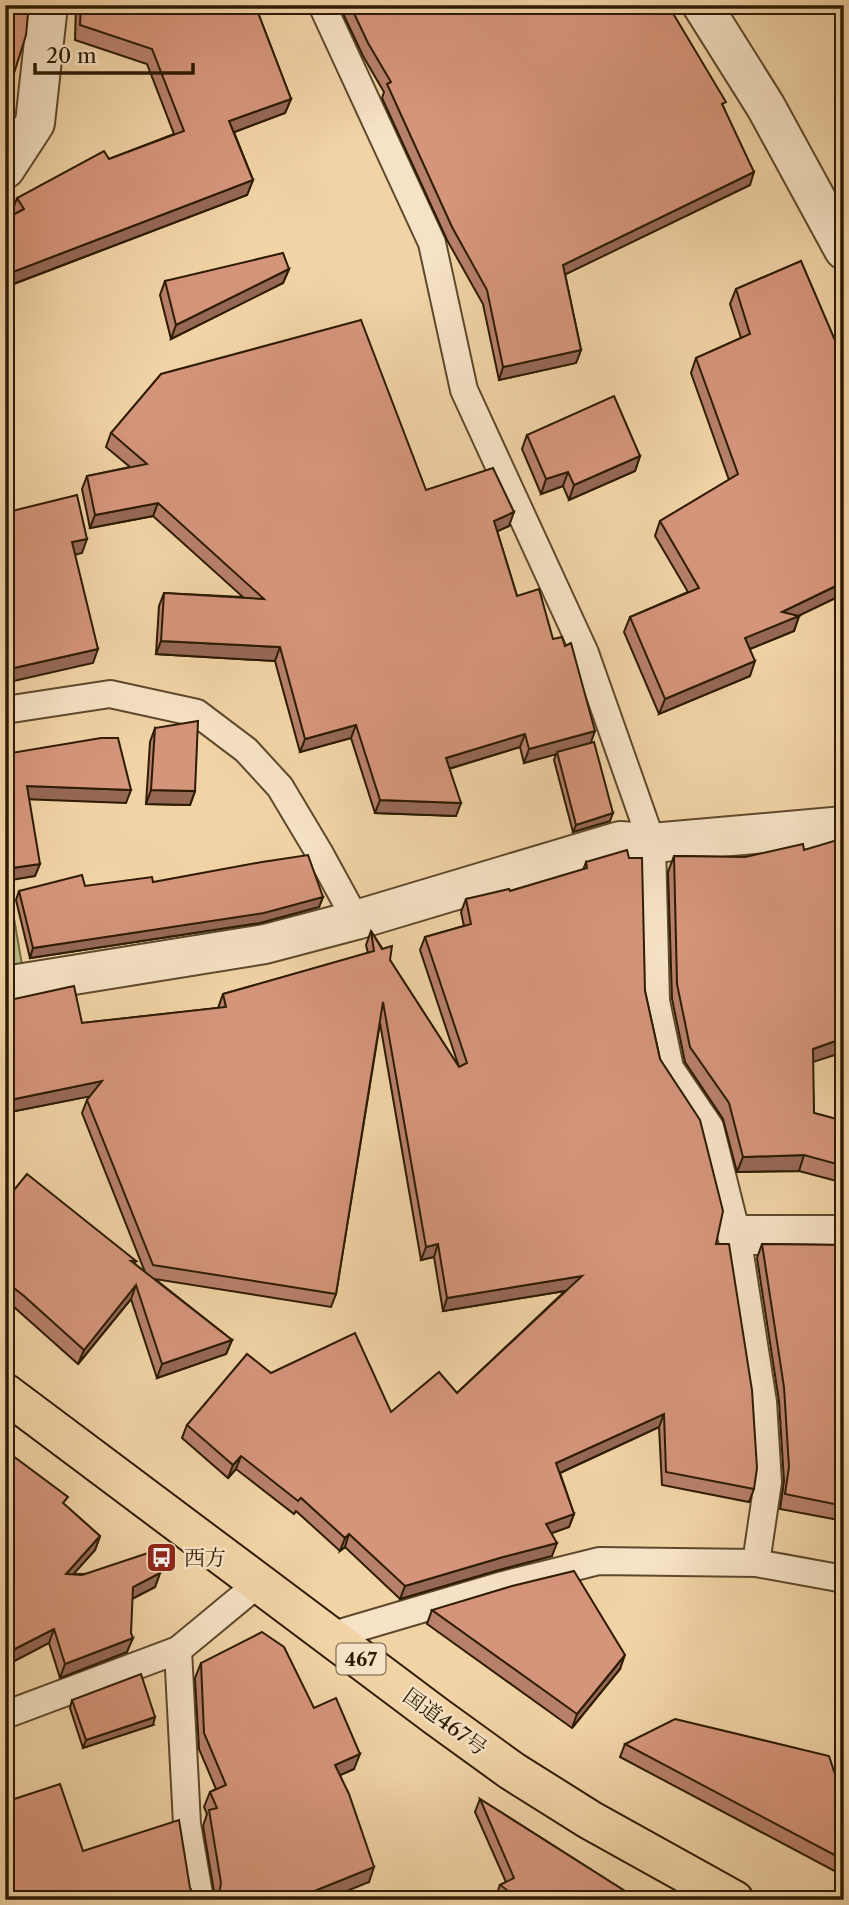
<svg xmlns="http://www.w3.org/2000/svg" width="849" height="1905" viewBox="0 0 849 1905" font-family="'Libre Caslon Text','Noto Serif JP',serif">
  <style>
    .green { fill: #bbbc86; stroke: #746c44; stroke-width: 2 }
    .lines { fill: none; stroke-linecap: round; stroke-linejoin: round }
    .lane-casing { stroke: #5e492c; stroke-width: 30 }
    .street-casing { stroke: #5e492c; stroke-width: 42 }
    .highway-casing { stroke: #2d1b03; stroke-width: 42 }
    .lane { stroke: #f6e2c5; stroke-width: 26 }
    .street { stroke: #f6e2c5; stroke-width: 38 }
    .highway { stroke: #f1d3a6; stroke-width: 38 }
    .wall { fill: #b7806a; stroke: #2d1b03; stroke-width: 2 }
    .shaded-wall { fill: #956856; stroke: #2d1b03; stroke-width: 2 }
    .building { fill: #d5957b; stroke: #2d1b03; stroke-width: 2 }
    .labels { text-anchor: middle; stroke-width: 5; stroke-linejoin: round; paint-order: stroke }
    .shield { fill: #f6e2c5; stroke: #69573d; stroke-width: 2 }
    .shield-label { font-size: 19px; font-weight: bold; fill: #2d1b03 }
    .poi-label { font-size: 21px; fill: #2d1b03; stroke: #f6e2c5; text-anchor: start }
    .street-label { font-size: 21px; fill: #2d1b03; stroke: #f6e2c5 }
  </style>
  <rect width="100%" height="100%" fill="#f1d3a6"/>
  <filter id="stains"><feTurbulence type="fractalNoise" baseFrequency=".00286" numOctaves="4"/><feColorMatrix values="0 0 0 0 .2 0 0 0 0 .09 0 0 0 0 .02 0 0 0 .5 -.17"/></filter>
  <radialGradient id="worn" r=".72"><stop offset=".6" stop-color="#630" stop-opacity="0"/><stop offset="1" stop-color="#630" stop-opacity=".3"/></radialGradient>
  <polygon class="green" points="9,889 22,965 5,968 5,890"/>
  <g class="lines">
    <defs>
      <g id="lane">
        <polyline points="322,5 432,243 464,390 585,653 652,843 656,1001 670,1068 710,1127 737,1235 763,1402 768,1482 756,1563 844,1579"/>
        <polyline points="5,710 110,694 197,713 246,750 280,787 320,854 356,920"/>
        <polyline points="330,1636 503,1585 599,1561 756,1563"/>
        <polyline points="5,1715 178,1650"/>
        <polyline points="200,1900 187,1824 178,1650 259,1583"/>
      </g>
      <g id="street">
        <polyline points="702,5 766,107 844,250"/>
        <polyline points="5,169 35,123 48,5"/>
        <polyline points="5,986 265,944 356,920 620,841 652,843 844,826"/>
        <polyline points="737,1235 844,1235"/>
      </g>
      <polyline id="highway" points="5,1393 436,1716 512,1771 590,1820 734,1900"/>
    </defs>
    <use href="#lane" class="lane-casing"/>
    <use href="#street" class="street-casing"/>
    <use href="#highway" class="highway-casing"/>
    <use href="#lane" class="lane"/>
    <use href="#street" class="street"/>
    <use href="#highway" class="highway"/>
  </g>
  <g class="wall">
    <polygon points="76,5 255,5 291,99 285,113 234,132 253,180 247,195 6,287 8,292 5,299 5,219 13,215 12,212 17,198 109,159 174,134 147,64 75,40"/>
    <polygon points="339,5 668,5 724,108 750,185 565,274 581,350 576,363 499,380 483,304 447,240 382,98 384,92 363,56"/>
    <polygon points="801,261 799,616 794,631 750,649 750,676 659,714 624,632 630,617 688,592 655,536 660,521 729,480 691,373 696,358 741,338 730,304 736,289"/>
    <polygon points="289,269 283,283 171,339 160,295 165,281"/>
    <polygon points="111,433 426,490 509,526 497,531 517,596 553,639 590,743 610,821 573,832 554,760 556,754 524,763 520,747 449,769 456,816 375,813 351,738 300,752 275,661 156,654 159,606 164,593 243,597 153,516 90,528 82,489 87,476 130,467 106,447"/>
    <polygon points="527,435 640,456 635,471 569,500 563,486 541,494 522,449"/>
    <polygon points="155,728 195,791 190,805 146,804 150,742"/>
    <polygon points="804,850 814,1113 844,1121 844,1183 799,1171 737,1172 723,1119 685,1062 672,999 668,872 674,856 745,857"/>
    <polygon points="586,862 645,991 660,1059 716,1244 754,1489 749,1502 662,1485 659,1427 560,1473 574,1514 569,1527 551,1533 552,1556 499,1570 400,1599 345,1547 340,1551 296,1511 294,1514 236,1469 228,1478 182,1438 187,1425 271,1373 391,1412 457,1393 565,1291 443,1311 434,1257 421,1260 380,1023 336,1294 331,1307 155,1279 232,1340 226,1354 157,1378 131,1299 78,1364 5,1299 5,1201 136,1261 135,1264 145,1272 82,1113 87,1100 90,1096 5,1113 5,1001 82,1023 218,1008 223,994 368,953 366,945 371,931 459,1067 420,950 425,937 464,926 461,912 466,899 510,891 583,870"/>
    <polygon points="153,882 323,897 319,907 260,923 30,958 16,900 19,891"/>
    <polygon points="762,1244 844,1245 844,1521 780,1509 784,1481 779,1401 757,1258"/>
    <polygon points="65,1505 100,1536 95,1550 73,1574 160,1573 155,1587 132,1599 127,1652 60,1678 49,1643"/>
    <polygon points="432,1610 620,1669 572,1728 427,1624"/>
    <polygon points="201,1663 314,1708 354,1769 340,1775 369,1882 215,1897 203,1826 207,1814 204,1807 210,1792 216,1789 199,1749 195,1678"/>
    <polygon points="72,1700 153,1725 83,1748 70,1708"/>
    <polygon points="625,1744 835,1774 844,1772 844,1876 620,1757"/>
    <polygon points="480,1799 639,1900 498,1900 495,1898 500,1885 506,1882 475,1812"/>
    <polygon points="5,1802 83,1851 190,1888 193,1894 200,1899 206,1900 5,1900"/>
  </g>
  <g class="shaded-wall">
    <polygon points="291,99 285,113 224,136 229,121"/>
    <polygon points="754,172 750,185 558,278 563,265"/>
    <polygon points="253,180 247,195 5,287 5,275"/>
    <polygon points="289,269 283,283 171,339 176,325"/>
    <polygon points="581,350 576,363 499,380 503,367"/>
    <polygon points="640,456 635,471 569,500 574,485"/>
    <polygon points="568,472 563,486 541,494 546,479"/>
    <polygon points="158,503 153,516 90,528 95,515"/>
    <polygon points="514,512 509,526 489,535 494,521"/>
    <polygon points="87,539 82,553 67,557 72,542"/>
    <polygon points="844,582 844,594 794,618 799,616 794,631 740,653 745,638 782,612"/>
    <polygon points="161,641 280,647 275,661 156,654"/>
    <polygon points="98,649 93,663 5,683 5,670"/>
    <polygon points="755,661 750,676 659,714 665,699"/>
    <polygon points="356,725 351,738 300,752 305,739"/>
    <polygon points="595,731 590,745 524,763 529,749"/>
    <polygon points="525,734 520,747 441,771 446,758"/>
    <polygon points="27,786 131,790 126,803 22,799"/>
    <polygon points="151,790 195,791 190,805 146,804"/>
    <polygon points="380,800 461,803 456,816 375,813"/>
    <polygon points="613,813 610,821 573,832 576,825"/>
    <polygon points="40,864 35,876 5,881 5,869"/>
    <polygon points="323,897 319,907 260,923 30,958 33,948"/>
    <polygon points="844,1038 844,1052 807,1064 813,1049"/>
    <polygon points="102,1081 97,1095 5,1113 5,1101"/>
    <polygon points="804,1155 799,1171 737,1172 743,1157"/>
    <polygon points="438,1244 434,1257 421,1260 426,1247"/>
    <polygon points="582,1276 577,1289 443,1311 447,1298"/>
    <polygon points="136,1285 131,1299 78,1364 84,1350"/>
    <polygon points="232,1340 226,1354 157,1378 162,1364"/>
    <polygon points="664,1414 659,1427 551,1477 556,1463"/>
    <polygon points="241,1456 236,1469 228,1478 233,1465"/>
    <polygon points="574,1514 569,1527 541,1537 546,1524"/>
    <polygon points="349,1534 345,1547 340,1551 345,1538"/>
    <polygon points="100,1536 95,1550 61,1588 66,1574"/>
    <polygon points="557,1543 552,1556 499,1570 400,1599 405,1586 503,1557"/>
    <polygon points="160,1573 155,1587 128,1601 133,1587"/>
    <polygon points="54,1629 49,1643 5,1666 5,1654"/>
    <polygon points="133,1638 127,1652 60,1678 65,1664"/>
    <polygon points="625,1655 620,1669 572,1728 577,1714"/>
    <polygon points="155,1717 153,1725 83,1748 86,1740"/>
    <polygon points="360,1754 354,1769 329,1780 335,1765"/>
    <polygon points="374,1867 369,1882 325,1900 292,1900"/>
  </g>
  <g class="building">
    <polygon points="81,5 255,5 291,99 229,121 253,180 5,275 5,219 24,209 17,198 104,151 109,159 184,131 152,49 80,25"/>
    <polygon points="350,5 668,5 726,102 722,104 754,172 563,265 581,350 503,367 487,290 452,227 387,84 391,82 368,43"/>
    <polygon points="5,7 28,14 26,35 5,102"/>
    <polygon points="283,253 289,269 176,325 165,281"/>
    <polygon points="801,261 840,352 844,351 844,582 782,612 799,616 745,638 755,661 665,699 630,617 699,588 660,521 738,474 696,358 750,334 736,289"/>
    <polygon points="361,320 426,490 493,468 514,512 494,521 517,596 539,589 553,639 562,637 565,646 571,643 595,731 529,749 525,734 446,758 461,803 380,800 356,725 305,739 280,647 161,641 164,593 264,599 158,503 95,515 87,476 147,464 111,433 161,374"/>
    <polygon points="614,396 640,456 574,485 568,472 546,479 527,435"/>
    <polygon points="77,495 87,539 72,542 98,649 5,670 5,521 13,519 12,511"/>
    <polygon points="198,721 195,791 151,790 155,728"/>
    <polygon points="101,738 118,738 131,790 27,786 40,864 5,869 5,754"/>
    <polygon points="594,742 613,813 576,825 557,752"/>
    <polygon points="844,838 844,1038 813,1049 814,1113 844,1121 844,1166 804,1155 743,1157 729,1103 690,1047 677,984 674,856 745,857 803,844 804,850"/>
    <polygon points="627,850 629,858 642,858 645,991 660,1059 700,1120 723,1211 716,1244 729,1244 752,1390 757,1468 754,1489 666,1472 664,1414 556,1463 574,1514 546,1524 557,1543 503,1557 405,1586 349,1534 345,1538 301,1498 298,1501 241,1456 233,1465 187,1425 247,1354 271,1373 355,1333 391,1412 439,1372 457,1393 582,1276 447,1298 438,1244 426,1247 383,1002 336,1294 153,1265 87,1100 102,1081 5,1101 5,1001 74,986 82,1023 226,1007 223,994 374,951 371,931 382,949 392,946 390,960 459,1067 467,1063 425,937 471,924 466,899 509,889 510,891 587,868 586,862"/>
    <polygon points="308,855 323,897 264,913 33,948 19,891 82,875 85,886 152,877 153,882 262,862"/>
    <polygon points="27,1174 136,1261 131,1261 232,1340 162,1364 136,1285 84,1350 24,1296 5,1281 5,1201"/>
    <polygon points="762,1244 844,1245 844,1506 785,1494 789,1467 784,1387"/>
    <polygon points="5,1450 68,1497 63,1503 100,1536 66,1574 82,1575 151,1552 160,1573 133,1587 131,1633 133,1638 65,1664 54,1629 5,1654"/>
    <polygon points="574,1571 625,1655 577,1714 432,1610 512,1586"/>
    <polygon points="262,1632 284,1647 314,1708 336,1698 360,1754 335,1765 349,1794 374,1867 292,1900 209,1900 216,1896 220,1889 221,1883 209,1810 217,1808 210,1792 226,1785 204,1733 201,1663"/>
    <polygon points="141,1674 155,1717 86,1740 72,1700"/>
    <polygon points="675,1719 829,1756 835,1774 844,1772 844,1860 625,1744"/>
    <polygon points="60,1784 83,1851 179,1820 190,1888 193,1894 200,1899 206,1900 10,1900 5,1886 10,1884 5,1871 5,1802"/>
    <polygon points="480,1799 639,1900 521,1900 500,1885 514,1878"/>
  </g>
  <defs>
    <symbol id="bus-square" viewBox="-11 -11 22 22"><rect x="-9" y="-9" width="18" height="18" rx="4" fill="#8f2418" stroke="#f6e2c5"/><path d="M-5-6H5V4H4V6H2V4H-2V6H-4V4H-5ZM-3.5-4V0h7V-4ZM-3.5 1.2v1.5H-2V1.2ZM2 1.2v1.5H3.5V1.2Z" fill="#fff"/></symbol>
  </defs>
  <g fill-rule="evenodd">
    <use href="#bus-square" x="144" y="1540" width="35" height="35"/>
  </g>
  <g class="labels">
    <rect class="shield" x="336.5" y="1643.5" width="49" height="31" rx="5"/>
    <g class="shield-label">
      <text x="361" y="1666">467</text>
    </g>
    <g class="poi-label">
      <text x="184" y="1565">西方</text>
    </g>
    <g class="street-label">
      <text transform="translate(445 1722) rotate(36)" y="7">国道467号</text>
    </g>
  </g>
  <rect width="849" height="1905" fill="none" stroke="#f1d3a6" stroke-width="28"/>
  <rect x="7" y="7" width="835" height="1891" fill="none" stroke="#2d1b03" stroke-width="3.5"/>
  <rect x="14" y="14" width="821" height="1877" fill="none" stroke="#2d1b03" stroke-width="2"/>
  <path d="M35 63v10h158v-10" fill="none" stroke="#2d1b03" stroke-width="3.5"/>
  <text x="46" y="63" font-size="21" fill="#2d1b03" stroke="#f6e2c5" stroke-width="5" paint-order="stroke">20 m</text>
  <rect width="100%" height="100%" filter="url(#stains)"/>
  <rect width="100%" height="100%" fill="url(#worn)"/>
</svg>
